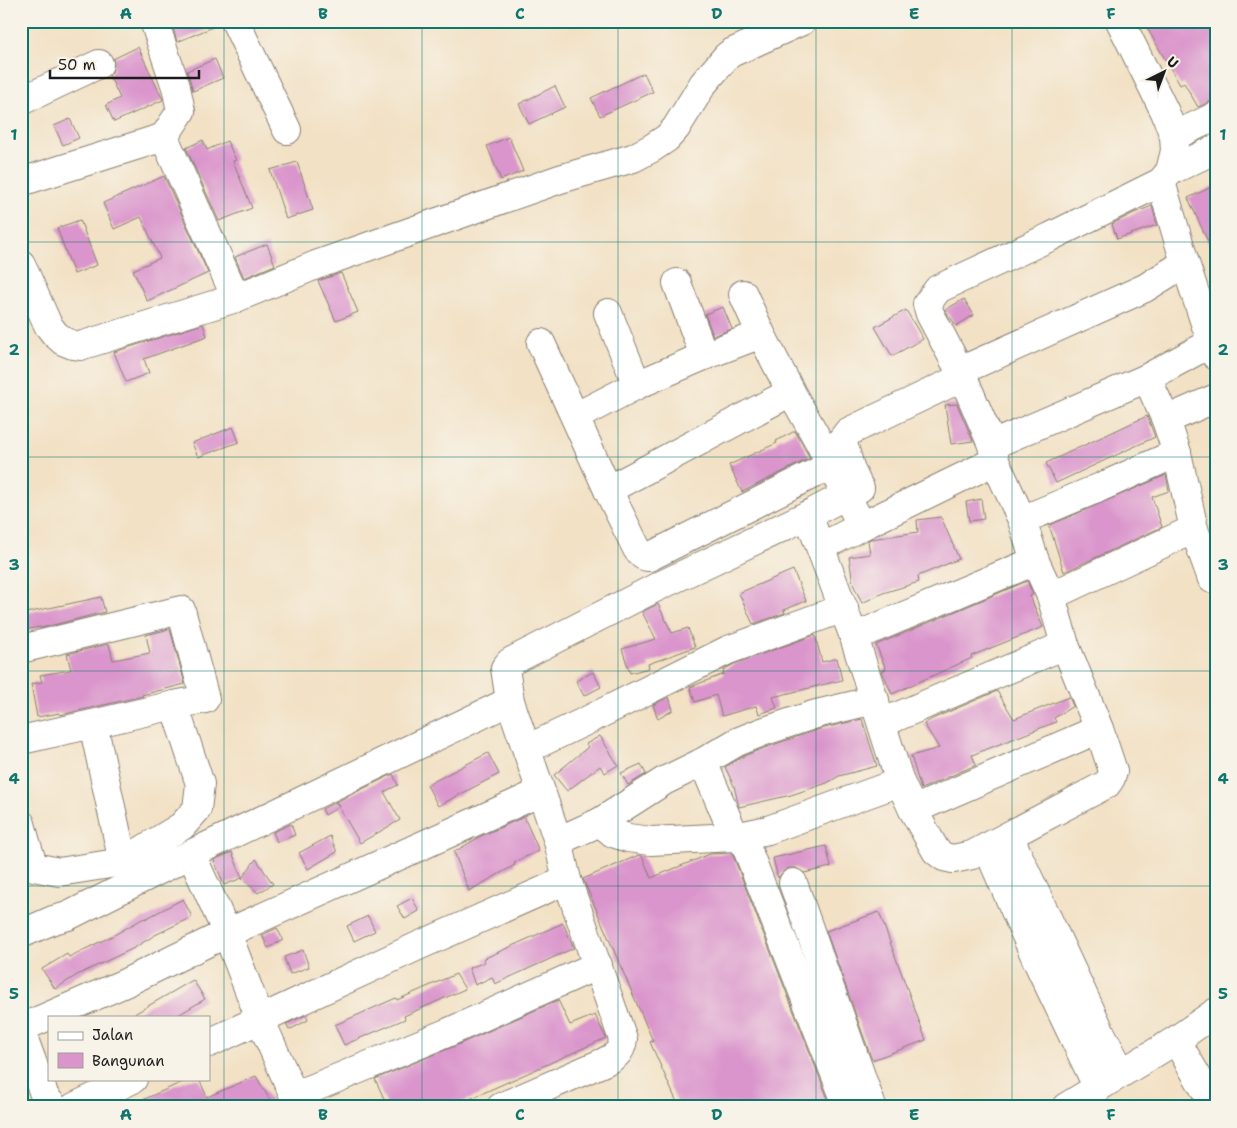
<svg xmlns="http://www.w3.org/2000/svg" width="1237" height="1128" viewBox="0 0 1237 1128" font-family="'Shantell Sans',sans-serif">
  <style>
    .building { fill: #da95cc }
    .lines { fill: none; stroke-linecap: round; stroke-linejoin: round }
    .minor-casing { stroke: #877e70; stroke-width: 30 }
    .minor { stroke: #fff; stroke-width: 28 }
    .grid { fill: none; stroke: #0f766e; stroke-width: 1; stroke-opacity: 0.55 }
    .neatline { fill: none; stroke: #0f766e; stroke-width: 2 }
    .grid-label { font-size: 16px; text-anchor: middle; font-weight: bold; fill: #0f766e }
  </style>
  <rect width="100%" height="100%" fill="#f7f3e8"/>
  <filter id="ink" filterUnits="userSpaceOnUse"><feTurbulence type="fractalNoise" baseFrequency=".02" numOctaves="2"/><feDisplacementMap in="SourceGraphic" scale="10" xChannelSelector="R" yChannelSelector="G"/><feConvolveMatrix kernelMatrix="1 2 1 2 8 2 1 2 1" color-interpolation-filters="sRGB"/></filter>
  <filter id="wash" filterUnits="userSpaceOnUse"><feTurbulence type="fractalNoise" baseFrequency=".0096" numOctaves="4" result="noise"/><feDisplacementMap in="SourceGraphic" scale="20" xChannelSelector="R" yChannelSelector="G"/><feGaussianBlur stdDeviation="1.12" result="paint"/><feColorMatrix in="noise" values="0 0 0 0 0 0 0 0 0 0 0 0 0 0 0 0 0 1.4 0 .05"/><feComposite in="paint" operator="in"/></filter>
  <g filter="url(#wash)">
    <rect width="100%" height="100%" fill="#f2e1c5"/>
    <g id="blocks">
      <g class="building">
        <polygon points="179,21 220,21 220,24 177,42 172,24"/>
        <polygon points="1143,21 1216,21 1216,101 1209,102 1198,107 1184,83 1180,85"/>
        <polygon points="138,47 163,100 114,122 106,105 120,98 109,75 112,72 114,66 113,59"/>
        <polygon points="215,59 223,78 193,91 187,71"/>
        <polygon points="644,73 653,92 600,116 591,98"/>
        <polygon points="555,86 565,107 529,124 519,104"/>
        <polygon points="70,119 79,138 63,145 54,126"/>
        <polygon points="509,137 523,171 501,180 487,146"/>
        <polygon points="203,140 207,150 227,141 236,160 233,161 252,208 219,221 186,148"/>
        <polygon points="297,162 313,210 286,219 270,170"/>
        <polygon points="164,176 208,273 147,301 133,270 160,258 141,217 114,229 103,203"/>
        <polygon points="1216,185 1216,259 1188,198"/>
        <polygon points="1152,206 1157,225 1117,239 1112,224 1134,213"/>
        <polygon points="80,220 97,265 74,274 57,228"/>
        <polygon points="267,244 275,265 244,278 235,257"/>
        <polygon points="341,273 358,312 336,321 318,281"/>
        <polygon points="964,299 974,315 956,326 945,310"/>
        <polygon points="723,307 732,329 713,336 705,314"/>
        <polygon points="906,310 923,339 892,356 875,327"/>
        <polygon points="203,324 207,336 144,359 149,373 126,382 114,352"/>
        <polygon points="957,404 973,441 951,444 945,405"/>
        <polygon points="1147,416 1155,437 1056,483 1046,463"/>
        <polygon points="233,427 239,442 198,457 192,443"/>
        <polygon points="795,431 810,458 742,492 729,465 777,443 776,441"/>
        <polygon points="1166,475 1169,491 1152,497 1162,527 1073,568 1064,572 1051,531 1048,526"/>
        <polygon points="981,499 984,519 969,521 966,502"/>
        <polygon points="941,517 959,559 918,576 919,582 883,593 862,603 853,584 849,557 870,554 868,540 871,539 918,532 917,520"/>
        <polygon points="793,570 806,601 784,610 785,613 753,624 739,593"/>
        <polygon points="1027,581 1033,594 1030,596 1043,627 971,656 972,658 892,694 882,671 886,669 876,645"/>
        <polygon points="101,597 105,612 41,628 40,627 25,630 21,614"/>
        <polygon points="658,604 672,633 688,628 695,647 648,664 649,668 630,673 622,649 656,639 642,612"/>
        <polygon points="170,629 185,684 142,695 143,696 60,715 60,713 37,717 31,684 42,682 40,675 71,670 67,654 109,644 113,660 150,653 146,635"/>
        <polygon points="815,635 822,662 837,658 842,680 773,697 777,708 759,714 756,706 722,716 716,695 695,702 690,687 724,674 723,670 734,664"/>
        <polygon points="593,672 601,687 584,696 576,681"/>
        <polygon points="997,691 1014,719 1069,697 1073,706 1054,718 1056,722 972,755 976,765 921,789 911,756 939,748 924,724 932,719"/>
        <polygon points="669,697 673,710 658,719 653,705"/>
        <polygon points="862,719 877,766 839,776 827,783 791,795 739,807 734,786 725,767 744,756 767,747 820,729"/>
        <polygon points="600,736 618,765 605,773 600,766 567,791 554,775 588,747 586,744"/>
        <polygon points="488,753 499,774 438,806 427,785"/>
        <polygon points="641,764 646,774 628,785 621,773"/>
        <polygon points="393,774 398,785 384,792 400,820 360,843 336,802"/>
        <polygon points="336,802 339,807 325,815 322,809"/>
        <polygon points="524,817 539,851 514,862 515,865 469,891 454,852 481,836"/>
        <polygon points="291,824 295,835 277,842 273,832"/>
        <polygon points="330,836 337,852 308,869 299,853"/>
        <polygon points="826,846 831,867 804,873 796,868 788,868 782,873 778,878 773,858"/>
        <polygon points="232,852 242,878 224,885 214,860"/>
        <polygon points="732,853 828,1099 808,1107 679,1107 650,1042 653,1041 583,879 639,855 642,856 651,878 710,854"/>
        <polygon points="256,859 273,884 258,893 242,878"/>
        <polygon points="412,898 419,911 405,919 397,906"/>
        <polygon points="183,899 192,917 155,935 134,948 77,975 55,989 42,969 67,954 69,957 116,934 144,918 145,919"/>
        <polygon points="879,912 926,1040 872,1060 826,931"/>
        <polygon points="368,916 375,931 354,941 347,926"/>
        <polygon points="563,923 574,948 495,984 492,977 475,985 469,968 485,962 483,959"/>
        <polygon points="277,928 283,940 268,948 262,935"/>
        <polygon points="303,950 309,967 290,974 284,957"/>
        <polygon points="456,974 465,989 404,1016 405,1019 344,1045 335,1025 396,998 397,1000"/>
        <polygon points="193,980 205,999 175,1017 129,1017"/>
        <polygon points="558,1000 570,1025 595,1015 606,1038 463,1102 465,1107 388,1107 375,1079 455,1046"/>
        <polygon points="306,1015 308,1020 289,1030 286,1024"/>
        <polygon points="256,1076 274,1107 127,1107 189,1079 199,1079 207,1097"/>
      </g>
    </g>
  </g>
  <g filter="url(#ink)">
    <use href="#blocks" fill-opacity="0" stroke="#877e70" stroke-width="1"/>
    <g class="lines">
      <defs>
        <g id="minor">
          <polyline points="154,21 176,87 181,111 164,137"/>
          <polyline points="235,21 287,130"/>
          <polyline points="21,101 99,64"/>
          <polyline points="1174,136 1216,116"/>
          <polyline points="1170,171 1216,149"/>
          <polyline points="21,182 164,137 236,298"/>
          <polyline points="1161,182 1185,263 1216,356"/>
          <polyline points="21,264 48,325 55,334 63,341 73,345 80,346 236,298 316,265 560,179 633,158 652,148 667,138 676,128 703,84 726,57 731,53 802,21"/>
          <polyline points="677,283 704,356"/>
          <polyline points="743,294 761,334 791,392 818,440 846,495 860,488"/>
          <polyline points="608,313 637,385"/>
          <path d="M 541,343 L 608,490 L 637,549 C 641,554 643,557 649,557 L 831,465"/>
          <polyline points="960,371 1145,288 1185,263"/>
          <polyline points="1147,378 1166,420"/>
          <polyline points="575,417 637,385 704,356 761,334"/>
          <polyline points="992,445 1147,378 1211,343"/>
          <polyline points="857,483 851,470 842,440 848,432 963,377"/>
          <polyline points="608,490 791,392"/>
          <polyline points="808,515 846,495 862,526 995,461"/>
          <polyline points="1022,520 1101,487 1177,453"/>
          <polyline points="821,547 862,526"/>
          <polyline points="1212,579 1194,529 1177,453 1166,420 1216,398"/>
          <polyline points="1051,596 1194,529"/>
          <polyline points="854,637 1035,561"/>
          <polyline points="21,649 181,610 205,699 174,705 93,724 21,740"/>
          <polyline points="882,723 1065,645"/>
          <polyline points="93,724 123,862"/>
          <polyline points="527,749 588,720 728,650 844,608"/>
          <polyline points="703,762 735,837"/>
          <polyline points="913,810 1099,729"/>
          <polyline points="600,822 613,833 628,838 651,841 735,837 768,830 900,782"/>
          <polyline points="21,824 27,846 34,867 59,872 123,862 182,826 197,809 200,784 174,705"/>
          <polyline points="742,836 848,1107"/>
          <polyline points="1009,836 1101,1033 1121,1072"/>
          <polyline points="558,841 600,822 664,781 703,762 737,742 762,732 816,714 875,700"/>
          <polyline points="987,847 1038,963 1098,1088"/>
          <polyline points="191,854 227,933 260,1019 299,1107"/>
          <polyline points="793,883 872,1107"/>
          <polyline points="21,934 53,920 68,916 191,854 510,701"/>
          <polyline points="1176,1040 1215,1107"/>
          <polyline points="209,1043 418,946 567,880"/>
          <polyline points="294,1096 449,1032 598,965"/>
          <polyline points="54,1107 45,1097 25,1042 24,1031 25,1027 28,1025 125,983 227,933 541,792"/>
          <polyline points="74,1107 133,1079"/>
          <path d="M 501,1107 L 604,1062 C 616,1056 621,1053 623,1039 L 567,880 L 558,841 L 510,701 L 505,668 L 510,662 L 655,588 L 808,515 L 854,637 L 900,782 L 913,810 L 936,851 L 944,857 L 953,859 L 972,855 L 1107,784 L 1111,778 L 1113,771 L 1099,729 L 1065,645 L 1051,596 L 1035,561 L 1022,520 L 995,461 L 992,445 L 963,377 L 930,314 L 927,304 L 938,289 L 1050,237 L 1161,182 L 1170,171 L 1175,151 L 1174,136 L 1165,112 L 1120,21"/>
          <polyline points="1066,1107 1176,1040 1216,1012"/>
        </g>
      </defs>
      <use href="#minor" class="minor-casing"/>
      <use href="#minor" class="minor"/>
    </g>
  </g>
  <path class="grid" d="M 224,21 L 224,1107M 422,21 L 422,1107M 618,21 L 618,1107M 816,21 L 816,1107M 1012,21 L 1012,1107M 21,242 L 1216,242M 21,457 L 1216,457M 21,671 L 1216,671M 21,886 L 1216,886"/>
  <rect width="1237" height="1128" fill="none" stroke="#f7f3e8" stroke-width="55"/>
  <rect x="48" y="1016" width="162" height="65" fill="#f7f3e8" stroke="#9f9d96"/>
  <rect x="58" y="1032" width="25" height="8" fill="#ffffff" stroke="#9f9d96"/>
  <text x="92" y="1040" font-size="15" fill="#1c1c1c">Jalan</text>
  <rect x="58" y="1053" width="25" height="15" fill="#da95cc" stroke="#9f9d96"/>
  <text x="92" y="1066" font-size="15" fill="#1c1c1c">Bangunan</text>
  <g transform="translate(1164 72) rotate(42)" stroke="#f7f3e8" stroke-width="4" paint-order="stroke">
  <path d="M0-4L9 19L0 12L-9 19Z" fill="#1c1c1c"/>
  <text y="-8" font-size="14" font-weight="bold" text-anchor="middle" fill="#1c1c1c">U</text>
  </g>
  <path d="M50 70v8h149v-8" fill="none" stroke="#1c1c1c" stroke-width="2.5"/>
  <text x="58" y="70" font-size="15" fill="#1c1c1c" stroke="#f7f3e8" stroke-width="4" paint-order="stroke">50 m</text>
  <rect x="28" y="28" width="1182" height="1072" class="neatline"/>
  <g class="grid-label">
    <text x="126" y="19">A</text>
    <text x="323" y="19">B</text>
    <text x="520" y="19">C</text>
    <text x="717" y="19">D</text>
    <text x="914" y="19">E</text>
    <text x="1111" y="19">F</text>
    <text x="14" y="140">1</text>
    <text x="1223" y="140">1</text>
    <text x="14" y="355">2</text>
    <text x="1223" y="355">2</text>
    <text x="14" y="570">3</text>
    <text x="1223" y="570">3</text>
    <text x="14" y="784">4</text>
    <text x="1223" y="784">4</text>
    <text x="14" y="999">5</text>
    <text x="1223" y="999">5</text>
    <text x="126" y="1120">A</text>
    <text x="323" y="1120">B</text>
    <text x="520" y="1120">C</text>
    <text x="717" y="1120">D</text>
    <text x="914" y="1120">E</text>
    <text x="1111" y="1120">F</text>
  </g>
</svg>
